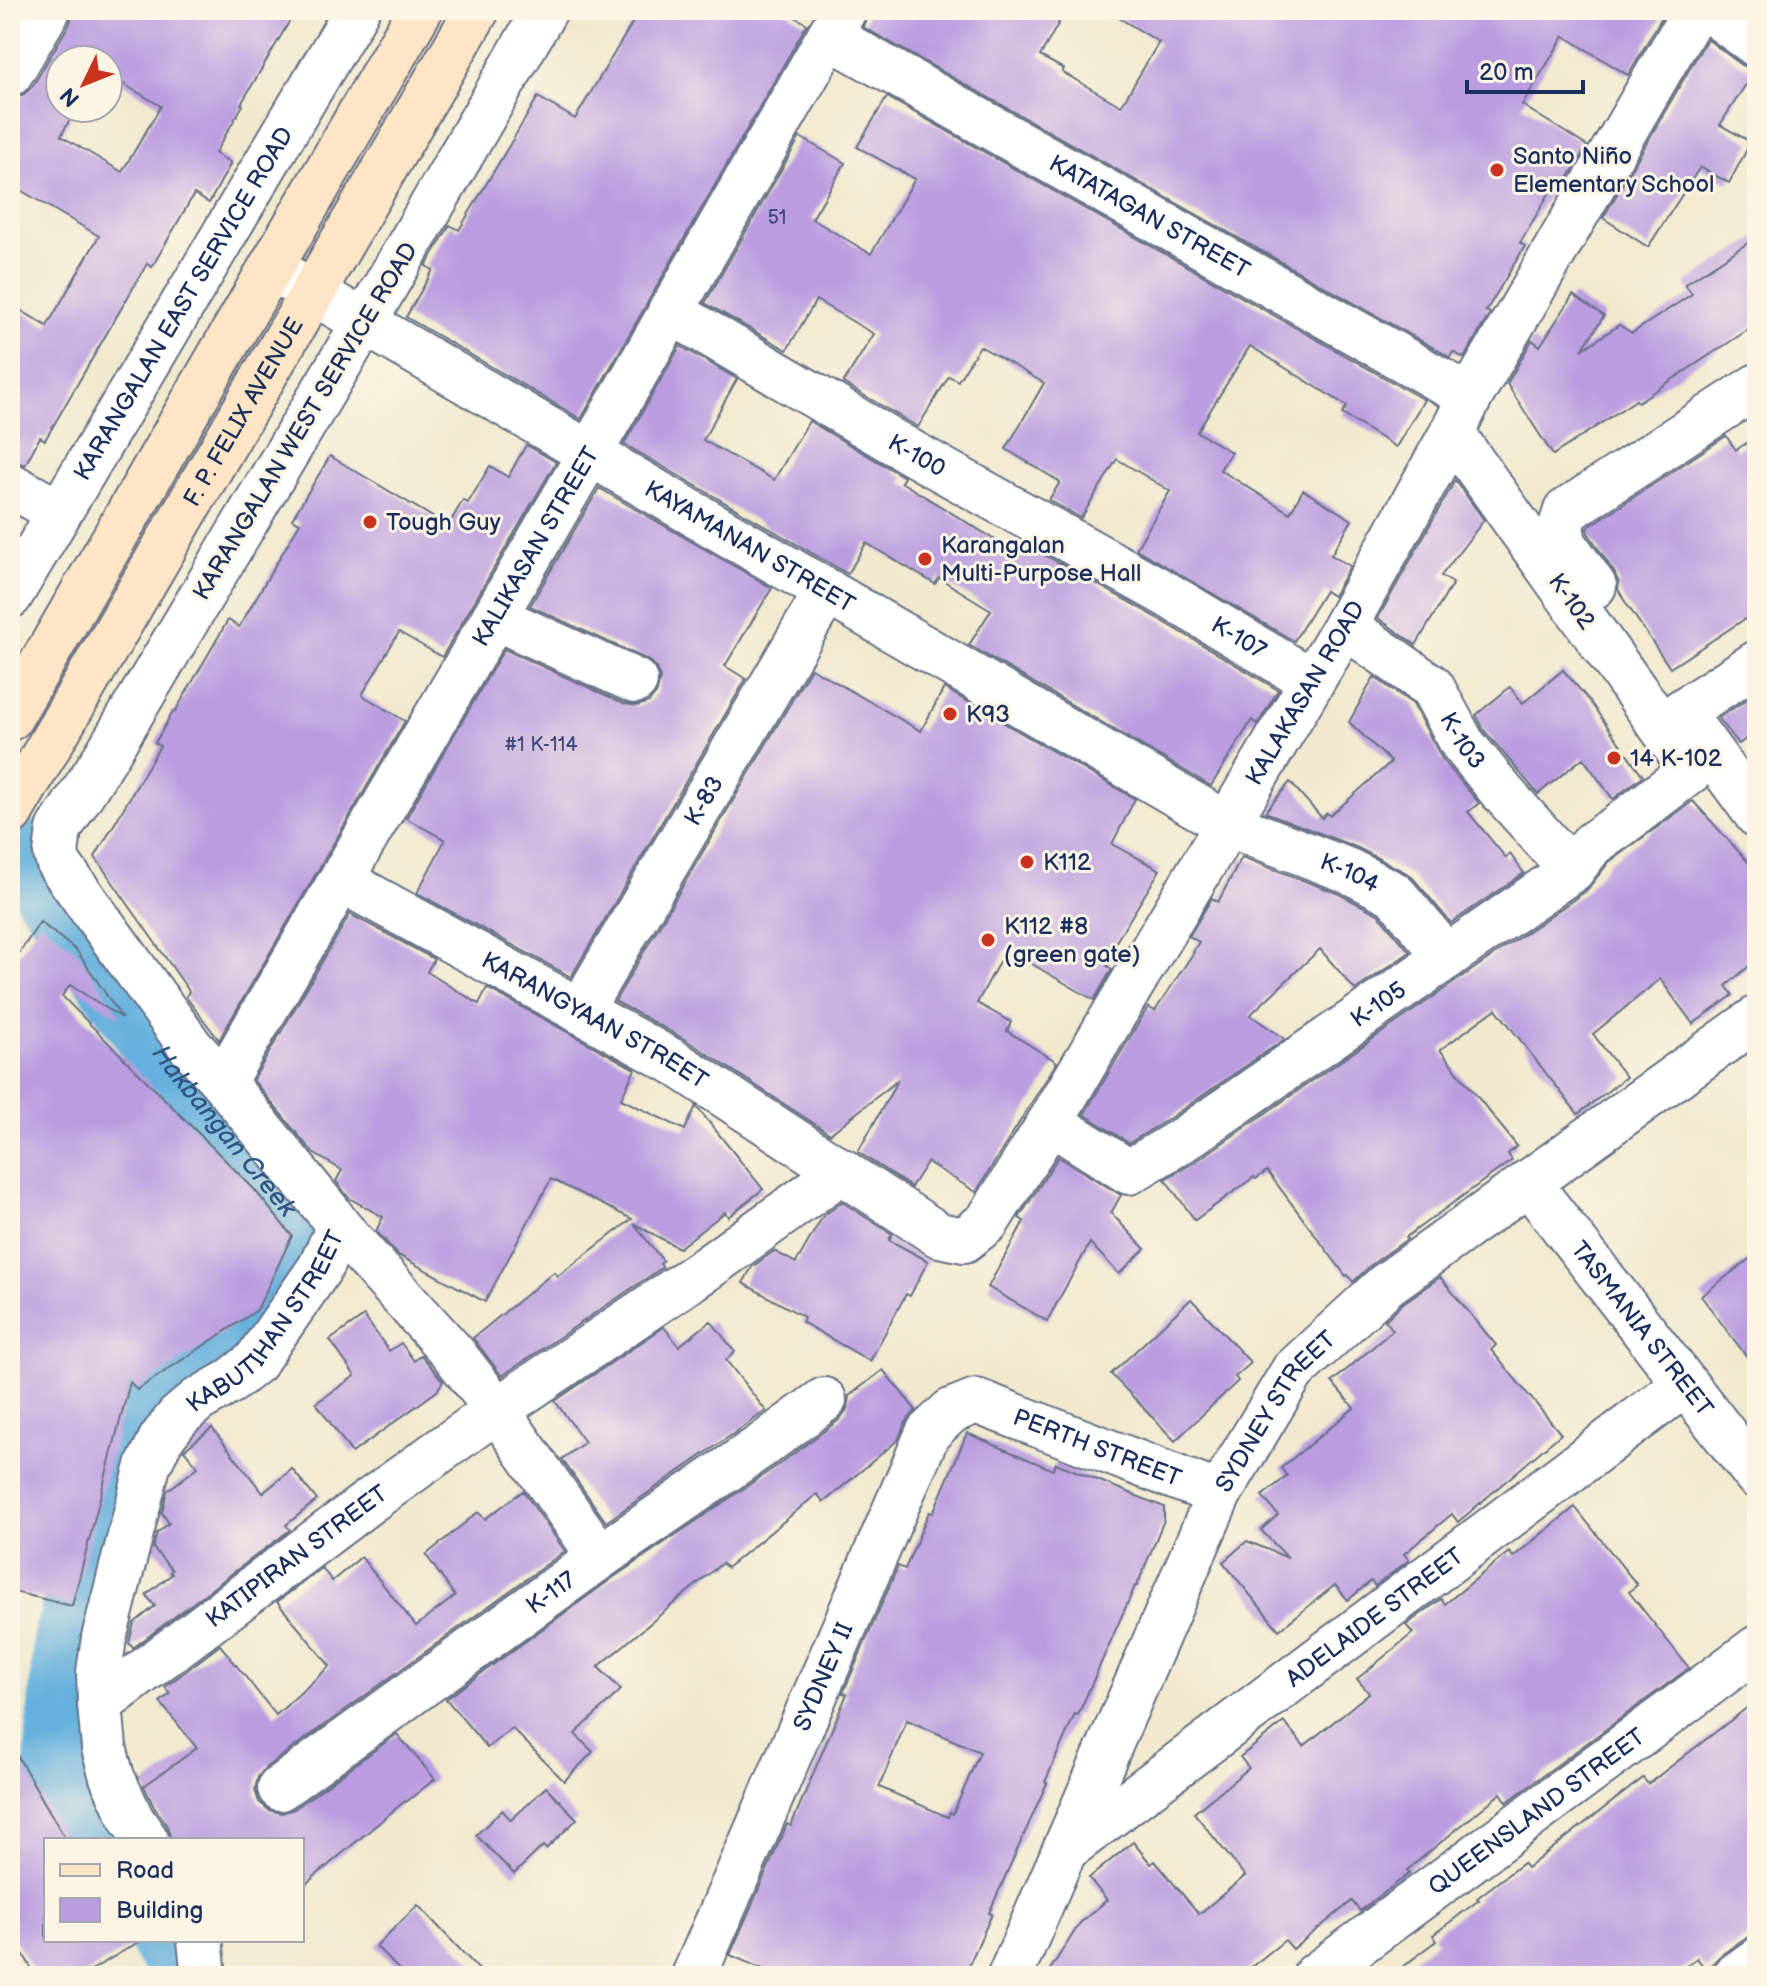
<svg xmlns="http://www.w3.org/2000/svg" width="1767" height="1986" viewBox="0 0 1767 1986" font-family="'Balsamiq Sans',sans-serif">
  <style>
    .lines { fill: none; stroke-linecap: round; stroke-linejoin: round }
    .river { stroke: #65b0dd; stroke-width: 70 }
    .building { fill: #ba9ce0; fill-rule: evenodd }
    .street-casing { stroke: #667085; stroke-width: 48 }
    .secondary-casing { stroke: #667085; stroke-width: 48 }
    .street { stroke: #fff; stroke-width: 44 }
    .secondary { stroke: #fde5c5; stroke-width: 44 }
    .poi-dot { fill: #c8321e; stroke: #fcf5e5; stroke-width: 3 }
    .labels { text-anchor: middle; stroke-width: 6; stroke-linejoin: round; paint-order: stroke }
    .number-label { font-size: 20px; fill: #434a7e }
    .poi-label { font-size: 24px; fill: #1b2f5e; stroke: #fcf5e5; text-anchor: start }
    .street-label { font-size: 24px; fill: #1b2f5e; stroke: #fcf5e5 }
    .water-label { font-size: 26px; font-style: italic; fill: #315684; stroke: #fcf5e5 }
  </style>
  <rect width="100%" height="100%" fill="#fcf5e5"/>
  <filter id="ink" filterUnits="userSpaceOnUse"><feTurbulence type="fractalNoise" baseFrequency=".0125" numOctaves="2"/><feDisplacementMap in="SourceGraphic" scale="16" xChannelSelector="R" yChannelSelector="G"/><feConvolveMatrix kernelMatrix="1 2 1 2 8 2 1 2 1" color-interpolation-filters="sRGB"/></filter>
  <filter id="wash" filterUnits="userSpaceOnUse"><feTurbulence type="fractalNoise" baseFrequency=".006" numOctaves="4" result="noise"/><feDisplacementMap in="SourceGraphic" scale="32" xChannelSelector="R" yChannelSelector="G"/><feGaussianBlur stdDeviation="1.8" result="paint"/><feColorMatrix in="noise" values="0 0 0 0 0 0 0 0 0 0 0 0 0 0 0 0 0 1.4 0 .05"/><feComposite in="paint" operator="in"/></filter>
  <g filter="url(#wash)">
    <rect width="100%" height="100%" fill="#f0e9ce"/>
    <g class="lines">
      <g class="river">
        <path id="s1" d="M 10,847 L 41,880 L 173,1068 L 304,1228 L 253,1330 L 137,1399 L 68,1639 L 59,1762 L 101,1840"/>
        <polyline points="165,1940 180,1961"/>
      </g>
    </g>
    <g id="blocks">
      <g class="building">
        <path d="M 73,10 L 296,10 L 241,104 L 243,105 L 215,153 L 231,163 L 209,203 L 194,194 L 152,267 L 147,264 L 45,440 L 40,437 L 25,465 L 10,460 L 10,304 L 47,326 L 99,236 L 10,184 L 10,99 L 23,95 L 32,87 L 70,23 ZM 60,60 L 108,60 L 108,75 L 161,106 L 122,172 L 61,136 L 76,108 L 60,108 Z"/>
        <polygon points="640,10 783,10 807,24 581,419 406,317 433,270 426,266 450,225 459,230 538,97 575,119"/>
        <polygon points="869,10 1066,10 1040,56 1064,69 1062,72 1121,106 1159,42 1106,10 1651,10 1662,17 1628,75 1564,36 1522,105 1587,146 1560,192 1553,187 1520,243 1525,246 1486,311 1490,313 1464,358 1453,352 1450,357 863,27"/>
        <polygon points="1707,39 1742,65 1755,70 1720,125 1751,142 1729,183 1700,167 1648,247 1603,218"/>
        <polygon points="887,97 1424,400 1396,447 1342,414 1347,406 1250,346 1197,432 1231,452 1220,470 1290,513 1303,490 1352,520 1331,555 1350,566 1333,596 1325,591 1294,641 1136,549 1170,491 1117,459 1081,518 1049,500 1060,482 1006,449 1044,383 980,346 958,381 949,376 918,427 843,383 874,334 816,300 787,350 705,303 800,137 845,163 812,219 871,254 915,179 857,147"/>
        <polygon points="1757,237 1757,324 1638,402 1636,400 1553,455 1507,384 1532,340 1540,346 1573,295 1604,316 1582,350 1619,325 1632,333 1692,294 1685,284"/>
        <polygon points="680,346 737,379 703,440 774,480 809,421 904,477 901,482 1017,553 1023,543 1154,616 1278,690 1258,724 1252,720 1211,786 969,645 991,610 939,578 935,584 866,543 848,574 624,444"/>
        <polygon points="1726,436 1736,450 1757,436 1757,611 1670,668 1624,600 1618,589 1619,583 1614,572 1588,533 1587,528"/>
        <polygon points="526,445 556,462 442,657 399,632 362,695 405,721 219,1040 186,997 189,991 95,857 160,746 155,743 173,711 175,712 228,620 239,627 300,523 292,519 330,456 448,526 463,500 468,503 490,466 508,477"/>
        <polygon points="1455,480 1484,520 1441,576 1453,583 1416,645 1378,618"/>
        <polygon points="599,488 772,588 725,666 746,679 571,977 417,893 445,840 406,818 504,649 625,704 637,706 649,702 657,692 660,678 655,666 646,659 530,606"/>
        <polygon points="811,668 921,731 944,688 1135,799 1112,844 1160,870 1106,958 1110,961 1107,966 1112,969 1094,1000 1006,949 977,1003 1011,1022 1007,1031 1057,1062 976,1192 927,1162 911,1187 858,1152 898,1080 830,1134 686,1040 615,1001"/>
        <polygon points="1563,670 1588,699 1643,776 1613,799 1583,758 1538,794 1483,729 1476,715 1510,687 1523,703"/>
        <polygon points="1374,677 1413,704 1442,759 1479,803 1468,812 1506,858 1510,854 1524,873 1451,923 1413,878 1405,872 1358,848 1265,812 1290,782 1322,818 1327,813 1330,816 1391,762 1349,722"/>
        <polygon points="1757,693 1757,730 1739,744 1718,718"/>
        <polygon points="1693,801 1757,872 1757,959 1726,986 1733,995 1693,1024 1660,979 1593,1034 1626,1077 1578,1114 1496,1009 1440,1050 1517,1146 1508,1154 1512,1160 1406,1237 1407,1239 1371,1265 1353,1282 1348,1275 1346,1276 1267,1171 1256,1179 1254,1177 1195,1220 1165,1179 1195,1162 1586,891 1609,862"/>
        <polygon points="1242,857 1339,894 1378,914 1410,952 1355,990 1320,949 1250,1015 1285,1039 1167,1120 1129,1143 1084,1114 1148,1007 1155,1011 1194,952 1193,951 1199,942 1189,936 1212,898 1218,902"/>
        <polygon points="350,914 434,959 427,972 479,1004 487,988 635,1069 621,1099 685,1130 696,1106 763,1189 728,1217 725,1212 679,1248 634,1224 663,1261 660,1264 663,1267 502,1376 473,1338 554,1272 558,1276 632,1219 551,1179 485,1302 398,1255 376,1231 383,1217 349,1198 336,1181 342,1170 313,1153 253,1080"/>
        <polygon points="40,922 77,951 122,1018 70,985 62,996 254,1189 292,1236 257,1310 137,1390 130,1382 72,1606 10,1591 10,967"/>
        <polygon points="1058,1157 1121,1195 1111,1213 1145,1249 1119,1274 1090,1243 1047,1321 988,1287 1024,1221 1019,1218"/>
        <polygon points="842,1202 892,1234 889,1240 928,1261 910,1296 906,1294 870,1361 802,1322 804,1317 743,1283 752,1267 774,1251 796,1263 823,1216"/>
        <polygon points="1757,1253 1757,1370 1701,1296"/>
        <polygon points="1440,1277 1496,1345 1491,1350 1561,1434 1458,1522 1452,1514 1404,1554 1409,1560 1375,1586 1371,1581 1348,1600 1335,1585 1279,1630 1223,1562 1247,1541 1288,1558 1261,1530 1278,1515 1262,1496 1287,1476 1281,1468 1354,1408 1332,1382 1393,1330 1385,1320 1402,1304"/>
        <polygon points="1191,1299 1251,1363 1235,1377 1238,1381 1175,1441 1111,1374"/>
        <polygon points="364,1316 389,1351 401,1343 414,1361 421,1355 443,1381 437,1391 352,1453 316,1403 355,1376 330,1340"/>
        <polygon points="711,1321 735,1352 726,1360 766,1411 606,1522 562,1459 585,1442 555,1401 664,1327 679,1346"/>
        <polygon points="883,1370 916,1410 905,1423 898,1440 824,1502 817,1494 727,1568 722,1563 598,1667 621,1690 575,1734 593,1752 564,1781 512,1728 487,1748 446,1699 614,1577 781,1463 839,1420 847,1409 849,1396"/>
        <polygon points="212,1428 263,1493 292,1469 317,1500 286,1525 290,1530 133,1648 129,1643 134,1623 155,1606 146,1595 172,1574 170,1572 172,1570 153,1548 157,1533 169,1523 162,1513 167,1491 198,1467 184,1450"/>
        <path d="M 967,1433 L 1053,1470 L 1056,1463 L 1164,1507 L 1164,1520 L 1137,1586 L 1135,1586 L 1078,1715 L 1075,1714 L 1045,1782 L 1047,1783 L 989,1913 L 992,1914 L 964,1976 L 779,1976 L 730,1955 L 787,1824 L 791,1826 L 847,1694 L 843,1693 L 898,1566 L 905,1569 L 929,1512 L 933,1513 ZM 907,1720 L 980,1752 L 953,1814 L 950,1812 L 948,1817 L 879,1787 Z"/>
        <polygon points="523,1491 565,1551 265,1768 258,1777 255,1790 259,1802 269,1810 282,1813 294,1809 397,1734 435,1779 406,1802 405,1801 302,1887 302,1840 171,1840 167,1826 154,1807 144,1786 197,1748 160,1702 170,1694 165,1687 220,1645 276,1715 330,1666 277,1602 322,1568 332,1581 361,1557 416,1626 455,1596 426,1555 478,1512 485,1519"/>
        <polygon points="1575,1507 1637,1585 1629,1592 1689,1668 1507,1802 1501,1793 1407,1870 1410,1873 1360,1911 1352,1901 1293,1949 1285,1940 1240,1976 1046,1976 1080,1923 1107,1900 1089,1878 1133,1842 1151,1864 1155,1861 1199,1914 1245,1876 1194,1813 1249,1768 1240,1757 1284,1722 1304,1746 1369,1693 1357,1679 1413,1633 1406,1625 1441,1599 1445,1604 1509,1552 1513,1557"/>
        <polygon points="1757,1700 1757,1932 1751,1936 1742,1940 1720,1956 1706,1970 1697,1958 1673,1976 1390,1976 1437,1941 1433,1935 1479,1900 1477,1898 1523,1863 1527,1868 1643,1778 1648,1784"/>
        <polygon points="10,1743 66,1840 46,1840 46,1940 142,1940 81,1976 36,1976 10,1931"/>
        <polygon points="546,1787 577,1819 546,1849 543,1846 514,1874 476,1835 502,1810 511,1820"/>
        <polygon points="418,1905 485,1976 405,1976 376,1946"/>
      </g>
    </g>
  </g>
  <g filter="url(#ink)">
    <use href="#blocks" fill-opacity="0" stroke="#667085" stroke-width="2"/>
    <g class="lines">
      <defs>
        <g id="street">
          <polyline points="545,10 364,323 106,756 59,829 56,854 59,864 191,1047 223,1082 327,1210 339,1227 453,1353 497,1410 600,1557"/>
          <polyline points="1709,10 1757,45"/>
          <path id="s2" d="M 829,36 L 1470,397"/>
          <polyline points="10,74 48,10"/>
          <path id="s3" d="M 271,268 L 1227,824 L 1349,871 L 1394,894 L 1447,957"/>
          <path id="s4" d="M 670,311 L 914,454 L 1166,594 L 1312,681"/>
          <polyline points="10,485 59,512"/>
          <polyline points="1594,586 1564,543 1561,526 1566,511 1757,386"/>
          <path id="s5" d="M 10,596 L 357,10"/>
          <polyline points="494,617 635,681"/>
          <path id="s6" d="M 1345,626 L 1432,687 L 1462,743 L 1502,792 L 1572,870"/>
          <polyline points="1681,712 1757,663"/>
          <polyline points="1688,721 1757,815"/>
          <path id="s7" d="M 341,880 L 672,1061 L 939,1235 L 964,1240 L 987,1222 L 1050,1122 L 1345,626 L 1452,433 L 1470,397 L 1695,10"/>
          <path id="s8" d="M 580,1011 L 827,591"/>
          <path id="s9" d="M 223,1082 L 590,453 L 844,10"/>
          <path id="s10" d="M 1050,1122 L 1129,1172 L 1181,1141 L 1572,870 L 1592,844 L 1620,825 L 1692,770 L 1452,433"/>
          <path id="s11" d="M 1528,1182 L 1757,1476"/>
          <path id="s12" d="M 100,1704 L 371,1500 L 497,1410 L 710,1266 L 842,1171"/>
          <path id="s13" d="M 280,1788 L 600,1557 L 767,1442 L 824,1400"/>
          <path id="s14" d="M 146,1840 L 132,1820 L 112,1777 L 104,1748 L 100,1704 L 99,1672 L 104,1638 L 148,1466 L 161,1439 L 178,1417 L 198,1400 L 231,1381 L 255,1362 L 320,1268 L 339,1227"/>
          <path id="s15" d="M 1066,1849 L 1685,1384"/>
          <polyline points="200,1940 204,1976"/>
          <path id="s16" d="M 694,1976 L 928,1433 L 951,1411 L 976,1401 L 1219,1494"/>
          <path id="s17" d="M 1010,1976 L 1219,1494 L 1293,1371 L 1386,1285 L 1757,1018"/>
          <path id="s18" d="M 1315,1976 L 1757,1648"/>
          <polyline points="1735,1976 1757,1960"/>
        </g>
        <g id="secondary">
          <polyline points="10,718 420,10"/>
          <path id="s19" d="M 10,813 L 477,10"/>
        </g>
      </defs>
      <use href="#street" class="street-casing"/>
      <use href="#secondary" class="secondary-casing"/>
      <use href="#street" class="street"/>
      <use href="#secondary" class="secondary"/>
    </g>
  </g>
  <g class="poi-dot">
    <circle cx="1497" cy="170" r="8"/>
    <circle cx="370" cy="522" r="8"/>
    <circle cx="925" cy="559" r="8"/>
    <circle cx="950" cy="714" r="8"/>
    <circle cx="1614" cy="758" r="8"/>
    <circle cx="1027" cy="862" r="8"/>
    <circle cx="988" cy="940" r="8"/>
  </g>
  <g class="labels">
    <g class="number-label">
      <text x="777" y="224">51</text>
      <text x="541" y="751">#1 K-114</text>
    </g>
    <g class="poi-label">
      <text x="1513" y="164">Santo Niño<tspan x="1513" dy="28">Elementary School</tspan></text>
      <text x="386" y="530">Tough Guy</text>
      <text x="941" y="553">Karangalan<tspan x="941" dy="28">Multi-Purpose Hall</tspan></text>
      <text x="966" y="722">K93</text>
      <text x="1630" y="766">14 K-102</text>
      <text x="1043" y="870">K112</text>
      <text x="1004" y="934">K112 #8<tspan x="1004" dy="28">(green gate)</tspan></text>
    </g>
    <g class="street-label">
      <text dy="8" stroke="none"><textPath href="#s2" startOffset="368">KATATAGAN STREET</textPath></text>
      <text dy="8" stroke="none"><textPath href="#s5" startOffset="340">KARANGALAN EAST SERVICE ROAD</textPath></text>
      <text dy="8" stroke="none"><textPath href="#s19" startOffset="464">F. P. FELIX AVENUE</textPath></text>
      <text transform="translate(305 421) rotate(-59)" y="8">KARANGALAN WEST SERVICE ROAD</text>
      <text dy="8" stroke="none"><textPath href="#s4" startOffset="286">K-100</textPath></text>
      <text dy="8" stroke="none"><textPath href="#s3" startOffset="554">KAYAMANAN STREET</textPath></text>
      <text dy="8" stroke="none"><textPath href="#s9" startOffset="620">KALIKASAN STREET</textPath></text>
      <text transform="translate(1572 601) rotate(55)" y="8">K-102</text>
      <text dy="8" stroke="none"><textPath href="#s4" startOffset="656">K-107</textPath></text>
      <text dy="8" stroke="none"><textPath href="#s7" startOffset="1368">KALAKASAN ROAD</textPath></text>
      <text dy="8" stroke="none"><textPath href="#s6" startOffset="168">K-103</textPath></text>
      <text dy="8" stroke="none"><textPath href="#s8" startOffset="244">K-83</textPath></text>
      <text dy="8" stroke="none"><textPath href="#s3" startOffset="1238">K-104</textPath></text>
      <text dy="8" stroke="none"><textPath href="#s10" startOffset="394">K-105</textPath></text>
      <text dy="8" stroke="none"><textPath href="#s7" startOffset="290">KARANGYAAN STREET</textPath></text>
      <text dy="8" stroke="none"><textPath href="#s14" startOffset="580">KABUTIHAN STREET</textPath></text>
      <text dy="8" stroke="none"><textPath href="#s11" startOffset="186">TASMANIA STREET</textPath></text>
      <text dy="8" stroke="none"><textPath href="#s17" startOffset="626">SYDNEY STREET</textPath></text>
      <text dy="8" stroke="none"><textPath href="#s16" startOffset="780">PERTH STREET</textPath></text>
      <text dy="8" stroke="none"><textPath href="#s12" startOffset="246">KATIPIRAN STREET</textPath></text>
      <text dy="8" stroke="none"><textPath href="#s13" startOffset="334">K-117</textPath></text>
      <text dy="8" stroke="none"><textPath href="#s15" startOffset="386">ADELAIDE STREET</textPath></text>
      <text dy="8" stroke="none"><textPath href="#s16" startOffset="326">SYDNEY II</textPath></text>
      <text dy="8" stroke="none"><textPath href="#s18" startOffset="276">QUEENSLAND STREET</textPath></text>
    </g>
    <g class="water-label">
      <text dy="9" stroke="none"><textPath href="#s1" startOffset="356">Hakbangan Creek</textPath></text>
    </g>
  </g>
  <rect width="1767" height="1986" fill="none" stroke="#fcf5e5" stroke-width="40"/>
  <rect x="44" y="1838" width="260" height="104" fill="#fcf5e5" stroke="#a2a6af" stroke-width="2"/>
  <rect x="60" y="1864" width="40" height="12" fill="#fde5c5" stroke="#a2a6af" stroke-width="2"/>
  <text x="116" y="1878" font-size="24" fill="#1b2f5e">Road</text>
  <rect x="60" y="1898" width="40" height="24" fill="#ba9ce0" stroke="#a2a6af" stroke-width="2"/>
  <text x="116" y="1918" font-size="24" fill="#1b2f5e">Building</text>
  <g transform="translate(84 84) rotate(227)"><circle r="38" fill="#fcf5e5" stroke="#a2a6af" stroke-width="2"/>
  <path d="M0-6L14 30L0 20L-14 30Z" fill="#c8321e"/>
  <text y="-12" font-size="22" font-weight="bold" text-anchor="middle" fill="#1b2f5e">N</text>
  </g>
  <path d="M1467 80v12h116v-12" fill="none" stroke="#1b2f5e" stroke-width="4"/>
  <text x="1479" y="80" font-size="24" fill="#1b2f5e" stroke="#fcf5e5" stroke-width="6" paint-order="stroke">20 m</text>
</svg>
